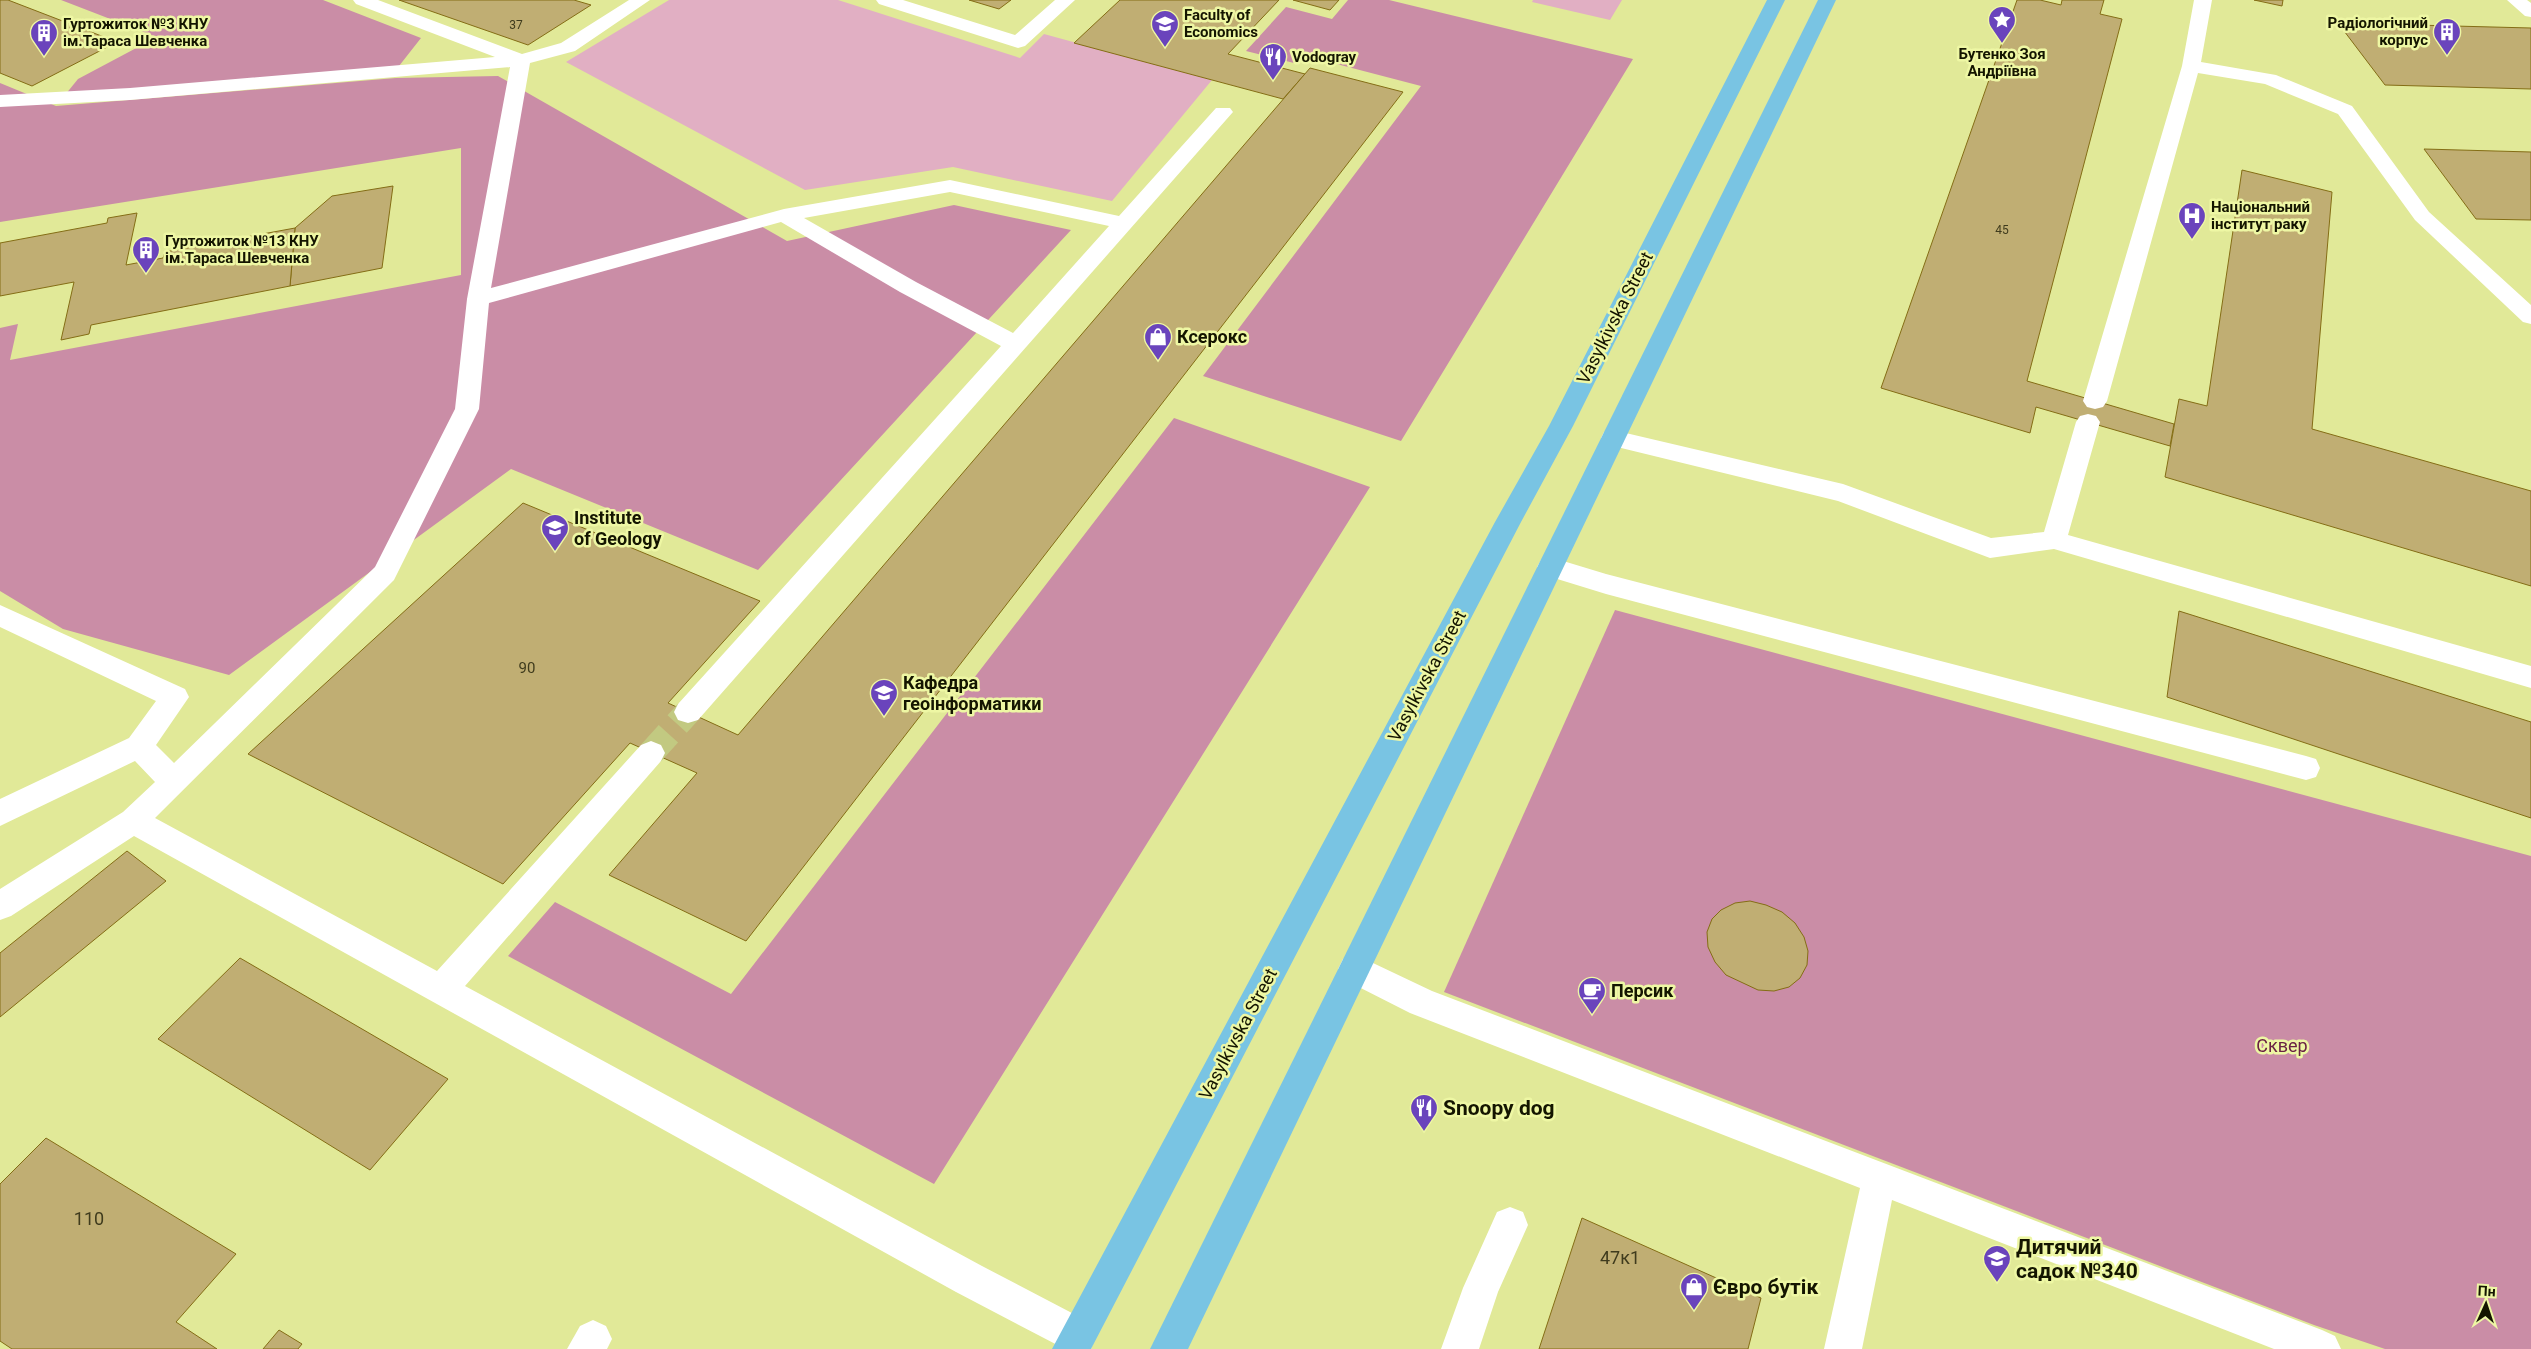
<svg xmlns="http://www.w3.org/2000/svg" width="2531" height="1349" viewBox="0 0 2531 1349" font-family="Roboto,sans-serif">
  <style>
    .green { fill: #e1afc3 }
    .forest { fill: #ca8da6 }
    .building { fill: #c0ae73; stroke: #846d15 }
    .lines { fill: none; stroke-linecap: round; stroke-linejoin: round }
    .minor-tunnel { stroke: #c2c981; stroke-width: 26; stroke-dasharray: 26 13; stroke-linecap: butt }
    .minor { fill: #fff; fill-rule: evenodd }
    .major { fill: #79c4e3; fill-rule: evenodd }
    .labels { text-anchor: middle; stroke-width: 5; stroke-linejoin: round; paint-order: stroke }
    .far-number-label { font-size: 12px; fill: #3f3b1d }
    .far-poi-label { font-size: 15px; font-weight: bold; fill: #141500; stroke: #eef7a4; text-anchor: start }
    .number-label { font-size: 15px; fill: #3f3b1d }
    .street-label { font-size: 18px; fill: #141500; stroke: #eef7a4 }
    .poi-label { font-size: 18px; font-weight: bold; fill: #141500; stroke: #eef7a4; text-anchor: start }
    .park-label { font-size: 18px; fill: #6a2245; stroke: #eef7a4 }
    .near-number-label { font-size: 18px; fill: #3f3b1d }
    .near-poi-label { font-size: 21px; font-weight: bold; fill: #141500; stroke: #eef7a4; text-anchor: start }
  </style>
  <rect width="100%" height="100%" fill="#e1e998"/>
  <g class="green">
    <polygon points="669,0 838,0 1020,58 1044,34 1212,80 1112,201 953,167 805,190 566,62"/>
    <polygon points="1533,0 1622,0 1610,20 1532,2"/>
  </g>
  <g class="forest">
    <polygon points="61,0 323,0 421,38 399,66 65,95 78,79 157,37"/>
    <polygon points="1348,0 1389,0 1633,59 1401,441 1203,376 1421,86 1306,56 1298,64 1246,51 1286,7 1332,19"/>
    <polygon points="498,76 787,241 954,205 1071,230 758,570 511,469 229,675 63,629 0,591 0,328 18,324 10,360 461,275 461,148 0,222 0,83 56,106 396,78"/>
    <polygon points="1174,418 1370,487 934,1184 508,956 555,902 731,994"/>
    <polygon points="1615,610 2531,856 2531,1349 2385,1349 2314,1325 1444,992"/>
  </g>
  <g class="building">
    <polygon points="0,0 8,0 117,42 32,86 0,73"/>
    <polygon points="399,0 574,0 591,5 528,45"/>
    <polygon points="969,0 1011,0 999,9"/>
    <polygon points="1120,0 1279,0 1228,54 1305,74 1283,99 1074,43"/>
    <polygon points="1293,0 1339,0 1330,10"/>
    <polygon points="2017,0 2040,0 2061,5 2062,0 2104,0 2100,14 2122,19 2027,381 2174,424 2170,446 2036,407 2030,433 1881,388"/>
    <polygon points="2254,0 2283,0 2282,6"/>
    <polygon points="2338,23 2531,28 2531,89 2385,85"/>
    <polygon points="1310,68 1403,92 746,941 609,875 697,773 630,743 503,884 248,754 523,503 760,601 668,703 738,735"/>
    <polygon points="2424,149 2531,152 2531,220 2476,219"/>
    <polygon points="2242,170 2332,192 2312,429 2531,491 2531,586 2165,477 2179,399 2207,406"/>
    <polygon points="393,186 382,268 290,286 295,228 332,196"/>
    <polygon points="137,213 126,265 163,258 165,252 295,228 290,286 91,325 89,334 61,340 74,282 0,296 0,243 107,223 108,218"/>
    <polygon points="2179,611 2531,722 2531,818 2167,697"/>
    <polygon points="127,851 166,881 0,1017 0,953"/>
    <polygon points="1750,901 1766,905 1782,912 1795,923 1804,937 1808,951 1807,965 1800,978 1789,987 1774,991 1758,990 1726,975 1715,962 1708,947 1707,932 1712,919 1721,910 1735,903"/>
    <polygon points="240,958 448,1079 370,1170 158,1039"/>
    <polygon points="46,1138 236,1254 176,1322 217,1349 12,1349 0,1341 0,1184"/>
    <polygon points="1582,1218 1761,1298 1748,1349 1539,1349"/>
    <polygon points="279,1330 302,1344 298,1349 263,1349"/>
  </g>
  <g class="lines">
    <polyline class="minor-tunnel" points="651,753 688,712"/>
    <g class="minor">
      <path d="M 353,0 L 378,0 L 522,54 L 561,43 L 629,0 L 650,0 L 575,51 L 530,63 L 491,288 L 784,209 L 950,180 L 1119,216 L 1216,108 L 1230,108 L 1233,112 L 698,720 L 688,723 L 678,720 L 674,712 L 678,704 L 1001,346 L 900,292 L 781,222 L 489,303 L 479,409 L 394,580 L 155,818 L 437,971 L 641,745 L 651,741 L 661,745 L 665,753 L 661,761 L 465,986 L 982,1266 L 1091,1323 L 1096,1336 L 1091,1349 L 1065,1349 L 956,1292 L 134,836 L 11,916 L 0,920 L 0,889 L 123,812 L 155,782 L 135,761 L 0,826 L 0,799 L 129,738 L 156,701 L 0,627 L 0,605 L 185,689 L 189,697 L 156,745 L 174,763 L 375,567 L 455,409 L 467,299 L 510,67 L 130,100 L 0,107 L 0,95 L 130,88 L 495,57 L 356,4 ZM 950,192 L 1109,226 L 1013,333 L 916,282 L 804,218 Z"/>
      <polygon points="876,0 903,0 1015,35 1055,0 1075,0 1025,46 1018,48 879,4"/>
      <polygon points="2194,0 2212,0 2201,62 2276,75 2352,106 2429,212 2531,305 2531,324 2523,322 2415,220 2338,114 2265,84 2198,73 2107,401 2103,407 2095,409 2087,407 2083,401 2182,66"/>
      <polygon points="2507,0 2527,0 2531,3 2531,17 2525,16"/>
      <polygon points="2088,414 2096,416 2100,422 2068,535 2531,666 2531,688 2054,549 1990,558 1838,501 1613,446 1604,444 1601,438 1604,432 1613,430 1843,484 1991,538 2044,532 2076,422 2080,416"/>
      <polygon points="1550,557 1606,574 2306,756 2316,759 2320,768 2316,777 2306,780 1606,594 1541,574 1537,567 1541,560"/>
      <polygon points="1354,954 1432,991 2322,1330 2335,1336 2341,1349 2274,1349 1892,1200 1862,1349 1824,1349 1860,1188 1410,1013 1343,979 1338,969 1343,959"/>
      <polygon points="1510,1207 1523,1212 1528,1225 1498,1292 1479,1349 1441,1349 1463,1288 1497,1212"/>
      <polygon points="593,1320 606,1326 612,1339 607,1349 567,1349 580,1326"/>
    </g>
    <g class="major">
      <polygon points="1767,0 1785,0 1573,426 1521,522 1091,1349 1052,1349 1495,522 1549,426"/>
      <polygon points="1818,0 1836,0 1188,1349 1150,1349"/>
    </g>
  </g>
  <defs>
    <symbol id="sight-pin" viewBox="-11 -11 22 30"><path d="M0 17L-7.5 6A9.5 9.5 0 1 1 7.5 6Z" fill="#6a44bc" stroke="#eef7a4"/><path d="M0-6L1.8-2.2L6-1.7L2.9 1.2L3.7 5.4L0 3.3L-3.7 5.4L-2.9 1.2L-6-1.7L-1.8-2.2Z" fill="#fff"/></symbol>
    <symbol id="university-pin" viewBox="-11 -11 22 30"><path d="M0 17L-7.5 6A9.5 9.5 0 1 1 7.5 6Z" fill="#6a44bc" stroke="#eef7a4"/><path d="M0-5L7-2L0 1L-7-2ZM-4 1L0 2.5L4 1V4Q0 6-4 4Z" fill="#fff"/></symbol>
    <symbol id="building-pin" viewBox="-11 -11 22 30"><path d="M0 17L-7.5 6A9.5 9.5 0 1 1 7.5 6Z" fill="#6a44bc" stroke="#eef7a4"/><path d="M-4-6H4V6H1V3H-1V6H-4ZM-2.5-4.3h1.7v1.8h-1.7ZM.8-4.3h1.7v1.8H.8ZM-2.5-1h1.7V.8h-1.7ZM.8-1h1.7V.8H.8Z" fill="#fff"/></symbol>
    <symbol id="restaurant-pin" viewBox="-11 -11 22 30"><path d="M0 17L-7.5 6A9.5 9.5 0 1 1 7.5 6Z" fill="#6a44bc" stroke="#eef7a4"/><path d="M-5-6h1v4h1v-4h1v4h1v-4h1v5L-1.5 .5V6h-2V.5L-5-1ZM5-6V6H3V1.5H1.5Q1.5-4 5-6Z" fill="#fff"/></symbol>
    <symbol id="hospital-pin" viewBox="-11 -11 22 30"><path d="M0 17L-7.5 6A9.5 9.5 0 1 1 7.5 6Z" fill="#6a44bc" stroke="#eef7a4"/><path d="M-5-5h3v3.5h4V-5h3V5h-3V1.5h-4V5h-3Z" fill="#fff"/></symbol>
    <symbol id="shop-pin" viewBox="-11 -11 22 30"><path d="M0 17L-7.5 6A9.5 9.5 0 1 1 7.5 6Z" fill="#6a44bc" stroke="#eef7a4"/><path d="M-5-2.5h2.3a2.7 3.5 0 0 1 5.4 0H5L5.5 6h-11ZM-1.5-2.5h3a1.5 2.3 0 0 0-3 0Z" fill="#fff"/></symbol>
    <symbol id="cafe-pin" viewBox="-11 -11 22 30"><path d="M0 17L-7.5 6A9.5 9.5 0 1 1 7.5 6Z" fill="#6a44bc" stroke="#eef7a4"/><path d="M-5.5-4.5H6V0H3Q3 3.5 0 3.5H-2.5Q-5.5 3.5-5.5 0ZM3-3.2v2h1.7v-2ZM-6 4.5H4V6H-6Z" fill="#fff"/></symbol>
    <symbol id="school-pin" viewBox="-11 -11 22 30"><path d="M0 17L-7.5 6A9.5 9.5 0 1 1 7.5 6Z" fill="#6a44bc" stroke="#eef7a4"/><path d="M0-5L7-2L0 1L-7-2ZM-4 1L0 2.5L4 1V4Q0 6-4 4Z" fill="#fff"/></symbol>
  </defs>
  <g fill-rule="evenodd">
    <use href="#sight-pin" x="1986" y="4" width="32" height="43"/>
    <use href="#university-pin" x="1149" y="8" width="32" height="43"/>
    <use href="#building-pin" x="2431" y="16" width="32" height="43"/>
    <use href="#building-pin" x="28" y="17" width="32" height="43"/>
    <use href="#restaurant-pin" x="1257" y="41" width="32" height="43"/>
    <use href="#hospital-pin" x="2176" y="200" width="32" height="43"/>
    <use href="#building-pin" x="130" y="234" width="32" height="43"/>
    <use href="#shop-pin" x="1142" y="321" width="32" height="43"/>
    <use href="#university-pin" x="539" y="512" width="32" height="43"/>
    <use href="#university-pin" x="868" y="677" width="32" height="43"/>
    <use href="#cafe-pin" x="1576" y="975" width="32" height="43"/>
    <use href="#restaurant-pin" x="1408" y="1092" width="32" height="43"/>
    <use href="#school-pin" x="1981" y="1243" width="32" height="43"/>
    <use href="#shop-pin" x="1678" y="1271" width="32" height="43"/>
  </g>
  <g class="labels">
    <g class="far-number-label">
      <text x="516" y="29">37</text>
      <text x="2002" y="234">45</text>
    </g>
    <g class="far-poi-label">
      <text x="1184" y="20">Faculty of<tspan x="1184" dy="17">Economics</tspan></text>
      <text x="2428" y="28" text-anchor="end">Радіологічний<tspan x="2428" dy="17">корпус</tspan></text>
      <text x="63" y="29">Гуртожиток №3 КНУ<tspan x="63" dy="17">ім.Тараса Шевченка</tspan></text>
      <text x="2002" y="59" text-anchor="middle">Бутенко Зоя<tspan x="2002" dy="17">Андріївна</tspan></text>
      <text x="1292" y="62">Vodogray</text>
      <text x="2211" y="212">Національний<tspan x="2211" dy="17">інститут раку</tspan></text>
      <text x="165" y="246">Гуртожиток №13 КНУ<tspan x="165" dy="17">ім.Тараса Шевченка</tspan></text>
    </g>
    <g class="number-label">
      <text x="527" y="673">90</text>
    </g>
    <g class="street-label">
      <text transform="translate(1615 318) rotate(-63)" y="6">Vasylkivska Street</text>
      <text transform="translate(1427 676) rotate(-62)" y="6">Vasylkivska Street</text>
      <text transform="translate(1238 1034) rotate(-62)" y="6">Vasylkivska Street</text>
    </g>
    <g class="poi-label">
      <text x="1177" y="343">Ксерокс</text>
      <text x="574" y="524">Institute<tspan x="574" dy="21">of Geology</tspan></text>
      <text x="903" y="689">Кафедра<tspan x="903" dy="21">геоінформатики</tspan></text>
      <text x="1611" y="997">Персик</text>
    </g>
    <g class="park-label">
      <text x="2282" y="1052">Сквер</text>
    </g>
    <g class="near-number-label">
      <text x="89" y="1225">110</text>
      <text x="1620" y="1264">47к1</text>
    </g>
    <g class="near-poi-label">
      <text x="1443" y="1115">Snoopy dog</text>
      <text x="2016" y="1254">Дитячий<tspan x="2016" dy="24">садок №340</tspan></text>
      <text x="1713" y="1294">Євро бутік</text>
    </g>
  </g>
  <g transform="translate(2486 1304) rotate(3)" stroke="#eef7a4" stroke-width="4" paint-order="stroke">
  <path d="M0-4L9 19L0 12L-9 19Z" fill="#141500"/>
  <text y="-8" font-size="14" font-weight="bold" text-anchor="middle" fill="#141500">Пн</text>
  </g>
</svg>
